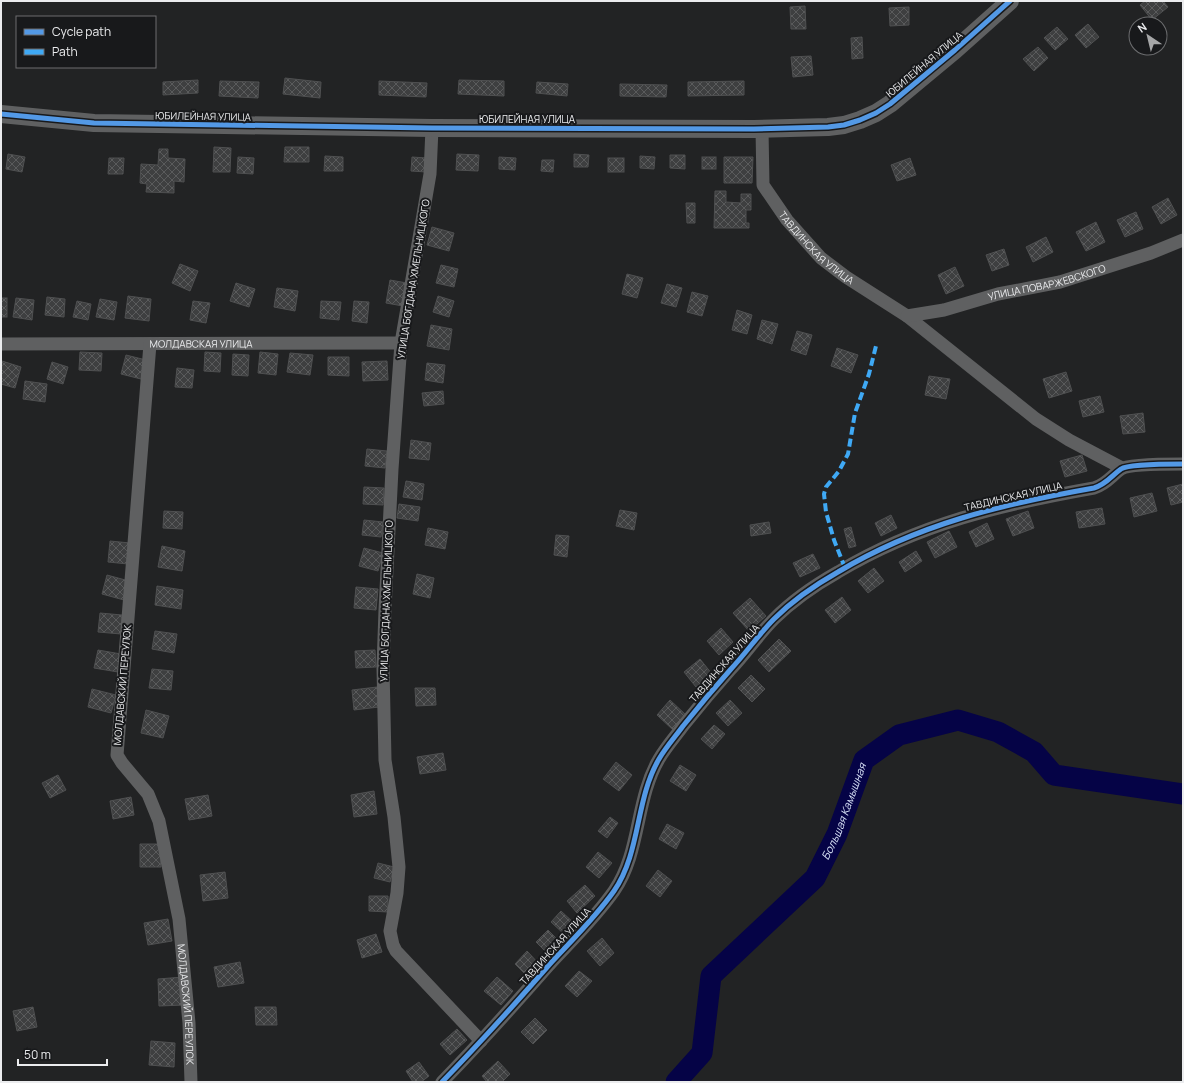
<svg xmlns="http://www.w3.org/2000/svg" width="1184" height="1083" viewBox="0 0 1184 1083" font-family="Manrope,sans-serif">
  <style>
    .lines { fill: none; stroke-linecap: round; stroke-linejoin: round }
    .river { stroke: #050346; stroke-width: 21 }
    .building { fill: url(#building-cross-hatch); stroke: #4f5051 }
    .street { stroke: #5f6061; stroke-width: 13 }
    .secondary { stroke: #5f6061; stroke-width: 18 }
    .quiet { stroke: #3fa9f5; stroke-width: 4; stroke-dasharray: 8 4; stroke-linecap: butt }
    .cycleway-casing { stroke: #18191b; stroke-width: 8 }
    .cycleway { stroke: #5399e6; stroke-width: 5 }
    .labels { text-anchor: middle; stroke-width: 4; stroke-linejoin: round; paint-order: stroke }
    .street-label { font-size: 10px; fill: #ebecee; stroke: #18191b }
    .water-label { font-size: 11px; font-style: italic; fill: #dae4f9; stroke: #18191b }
  </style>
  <defs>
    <pattern id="building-cross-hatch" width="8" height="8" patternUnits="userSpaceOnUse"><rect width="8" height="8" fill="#3e3f40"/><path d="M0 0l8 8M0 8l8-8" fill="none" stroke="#5a5b5c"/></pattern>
  </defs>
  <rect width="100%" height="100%" fill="#222324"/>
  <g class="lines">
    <path class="river" id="s1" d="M 676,1082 L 702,1053 L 711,976 L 815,878 L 837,834 L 864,760 L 899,735 L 958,720 L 998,732 L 1034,752 L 1054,775 L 1183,794"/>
  </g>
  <g class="building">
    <polygon points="1145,1 1163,1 1168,7 1152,20 1140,5"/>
    <polygon points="805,6 806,29 791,29 790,7"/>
    <polygon points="909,7 909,25 890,26 889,8"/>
    <polygon points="1088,24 1099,37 1086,48 1075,35"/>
    <polygon points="1057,27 1068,39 1055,50 1044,38"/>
    <polygon points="862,37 863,58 852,59 851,38"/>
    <polygon points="1038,47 1048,58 1034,71 1023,59"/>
    <polygon points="811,56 813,75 793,77 791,57"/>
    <polygon points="285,78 321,82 320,98 283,94"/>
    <polygon points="198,80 198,93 163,95 163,82"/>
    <polygon points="459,80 504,81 504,96 458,94"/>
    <polygon points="220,81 259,82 258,98 219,96"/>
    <polygon points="379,81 427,83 426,97 379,95"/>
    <polygon points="744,81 744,95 688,96 688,82"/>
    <polygon points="537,82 568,84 567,96 536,93"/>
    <polygon points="620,84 667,85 666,97 620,96"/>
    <polygon points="214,147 231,148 230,172 213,172"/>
    <polygon points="285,147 309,147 309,162 284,162"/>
    <polygon points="159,149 168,149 168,158 185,159 184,182 174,181 174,193 146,192 147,184 140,183 141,164 158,165"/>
    <polygon points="8,154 25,157 22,172 6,169"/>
    <polygon points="457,154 479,155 478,171 456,170"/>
    <polygon points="574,154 589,155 588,167 574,167"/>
    <polygon points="670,155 685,155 685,169 670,168"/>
    <polygon points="325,156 343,157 343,171 324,171"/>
    <polygon points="640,156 655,157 654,169 640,168"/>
    <polygon points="238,157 254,158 253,174 237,173"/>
    <polygon points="412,157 427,158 426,172 411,171"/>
    <polygon points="499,157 516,158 515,170 499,169"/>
    <rect x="702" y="157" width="14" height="12"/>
    <polygon points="724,157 753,157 752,183 724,183"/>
    <polygon points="109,158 124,158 123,174 108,174"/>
    <rect x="608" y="158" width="16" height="14"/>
    <polygon points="910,158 916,175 897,181 891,165"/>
    <polygon points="542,160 554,160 553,172 541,171"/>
    <polygon points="715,191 726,191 726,202 741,203 741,194 751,194 751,210 746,210 746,223 749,223 749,228 714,228"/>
    <polygon points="1168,198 1177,215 1161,224 1152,207"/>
    <polygon points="686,203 695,203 695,223 687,223"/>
    <polygon points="1136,212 1143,229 1125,237 1117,220"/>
    <polygon points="1096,222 1105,242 1086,251 1076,232"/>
    <polygon points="432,227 454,233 449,251 427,245"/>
    <polygon points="1046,237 1053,252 1033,262 1026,247"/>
    <polygon points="1004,249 1009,265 992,271 986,255"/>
    <polygon points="180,264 198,271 190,291 172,283"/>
    <polygon points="441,265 458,269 454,287 436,283"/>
    <polygon points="955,267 964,286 946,294 938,275"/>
    <polygon points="627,274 643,278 637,298 622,294"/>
    <polygon points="390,280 407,283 403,306 386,303"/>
    <polygon points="236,283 255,289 249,307 230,301"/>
    <polygon points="667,284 682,288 676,307 661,303"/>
    <polygon points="277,288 298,291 295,311 274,307"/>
    <polygon points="692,292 708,296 702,316 687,312"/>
    <polygon points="128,296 151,299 149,321 125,318"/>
    <polygon points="438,296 454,301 449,317 433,312"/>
    <polygon points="47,297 65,299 64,317 45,315"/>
    <rect x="1" y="298" width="6" height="19"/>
    <polygon points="16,298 34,300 32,320 13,317"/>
    <polygon points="100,299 117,302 114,320 96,317"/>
    <polygon points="77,301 91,304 88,320 73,317"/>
    <polygon points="193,301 210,303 206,323 190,320"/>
    <polygon points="321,301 341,302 339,320 320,318"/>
    <polygon points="354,301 369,302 367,323 352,321"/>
    <polygon points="737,310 752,315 747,334 732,330"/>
    <polygon points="762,320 778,324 772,344 757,339"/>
    <polygon points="431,325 452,329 449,350 427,346"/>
    <polygon points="797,331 812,335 806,355 791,350"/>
    <polygon points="837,348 858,355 851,373 831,366"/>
    <polygon points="80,352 102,353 101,371 79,370"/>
    <polygon points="205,352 221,353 220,372 204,371"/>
    <polygon points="260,352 278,354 276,375 258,373"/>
    <polygon points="290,353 313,355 310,375 287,372"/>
    <polygon points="233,354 249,355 248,376 232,375"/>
    <polygon points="126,355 146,360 141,379 121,374"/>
    <polygon points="328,357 349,357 349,376 328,375"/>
    <polygon points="2,361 21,367 15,388 1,384"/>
    <polygon points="387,361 388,380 363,381 362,362"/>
    <polygon points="52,362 68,367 63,384 47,379"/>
    <polygon points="427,363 445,365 443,383 425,380"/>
    <polygon points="177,368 194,370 192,388 175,387"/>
    <polygon points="1066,372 1072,391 1049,398 1043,379"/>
    <polygon points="929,376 950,379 946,399 925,395"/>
    <polygon points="25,381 47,384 45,402 23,399"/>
    <polygon points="443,391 444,404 424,406 422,393"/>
    <polygon points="1100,396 1104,412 1083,417 1079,401"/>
    <polygon points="1143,413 1145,432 1123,434 1120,416"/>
    <polygon points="411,440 431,443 429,460 409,458"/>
    <polygon points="367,449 387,451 385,468 365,466"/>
    <polygon points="1082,455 1087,471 1065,477 1060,461"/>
    <polygon points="406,481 424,484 422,500 403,497"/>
    <polygon points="1183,484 1183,502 1171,505 1167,488"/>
    <polygon points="364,487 384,488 383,505 363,504"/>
    <polygon points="1152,493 1157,511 1134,517 1130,498"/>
    <polygon points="399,504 420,507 418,521 397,518"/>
    <polygon points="1102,508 1105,524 1079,528 1076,512"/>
    <polygon points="620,510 637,513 634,530 616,526"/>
    <polygon points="164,511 183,512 182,529 163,528"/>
    <polygon points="1028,511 1034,528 1013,536 1006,519"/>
    <polygon points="891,515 897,528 881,536 875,523"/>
    <polygon points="364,520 383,522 381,537 362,535"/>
    <polygon points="769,522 771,533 751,536 750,525"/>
    <polygon points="987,523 994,539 976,547 969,532"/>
    <polygon points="851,527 856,546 849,548 844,529"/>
    <polygon points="428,528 448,532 445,549 425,545"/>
    <polygon points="949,531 957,547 935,558 927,542"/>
    <polygon points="556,535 569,536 567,557 554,555"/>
    <polygon points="110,541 130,543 128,564 108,562"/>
    <polygon points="162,546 185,551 182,571 158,567"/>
    <polygon points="364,548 383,553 378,571 359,566"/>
    <polygon points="916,551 922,561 905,572 899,562"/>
    <polygon points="813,554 820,568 800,577 793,563"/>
    <polygon points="874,568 884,581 868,593 858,581"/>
    <polygon points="417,574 434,578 430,598 413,594"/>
    <polygon points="107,575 129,581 124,600 102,594"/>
    <polygon points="157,586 183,590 181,609 155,605"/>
    <polygon points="356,587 378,589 376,610 354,608"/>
    <polygon points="842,597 851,610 835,623 825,610"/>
    <polygon points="750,598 766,616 749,631 733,613"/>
    <polygon points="100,613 122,615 121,634 98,632"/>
    <polygon points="721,628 733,642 719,655 707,641"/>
    <polygon points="155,631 177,634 174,653 152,649"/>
    <polygon points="779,639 791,651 769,672 758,660"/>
    <polygon points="98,650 121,654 118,672 94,668"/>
    <polygon points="375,650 376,667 356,668 355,651"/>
    <polygon points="700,659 712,674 696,687 684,672"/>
    <polygon points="152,669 173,671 171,690 149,688"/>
    <polygon points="751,675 765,689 752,702 738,688"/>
    <polygon points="377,687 379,707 354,710 352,690"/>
    <polygon points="415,688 435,688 436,705 416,706"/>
    <polygon points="92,689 116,695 111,713 88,707"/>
    <polygon points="670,700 686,715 673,730 657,715"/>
    <polygon points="730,700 742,713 728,726 716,713"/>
    <polygon points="146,710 169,716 163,738 141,733"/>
    <polygon points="714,725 725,734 712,749 701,739"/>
    <polygon points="443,753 446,770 420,774 417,757"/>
    <polygon points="616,762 632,775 619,791 603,779"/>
    <polygon points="680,765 696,775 686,791 670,781"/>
    <polygon points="58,775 66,790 50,798 42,783"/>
    <polygon points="374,791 377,814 354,817 351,795"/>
    <polygon points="208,795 212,816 189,820 185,799"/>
    <polygon points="131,797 134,815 113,819 110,801"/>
    <polygon points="610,817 618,823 607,838 598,831"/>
    <polygon points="667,824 684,833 676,849 659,839"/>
    <polygon points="140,844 160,844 161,867 140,867"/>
    <polygon points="598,852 612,863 599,878 586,867"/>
    <polygon points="378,863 394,867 390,882 374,878"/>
    <polygon points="658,870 672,881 660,897 646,886"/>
    <polygon points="225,872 228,898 203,901 200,875"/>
    <polygon points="585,885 595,896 577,913 567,901"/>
    <polygon points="369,896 388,896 388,912 369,911"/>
    <polygon points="561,911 575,924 565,935 551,922"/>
    <polygon points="168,919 172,941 148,945 144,923"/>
    <polygon points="548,930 560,942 548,954 536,942"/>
    <polygon points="376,934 382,952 362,958 357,940"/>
    <polygon points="602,938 614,953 600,966 587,951"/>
    <polygon points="527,951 539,964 527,976 515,964"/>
    <polygon points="240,962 244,983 218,987 214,967"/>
    <polygon points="579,971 592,981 577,997 565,986"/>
    <polygon points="183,977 184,1005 159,1006 158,979"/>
    <polygon points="497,977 513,991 501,1005 484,991"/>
    <polygon points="33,1007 37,1027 17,1031 13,1011"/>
    <polygon points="255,1007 276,1007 277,1025 256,1025"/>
    <polygon points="535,1018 547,1030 533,1044 521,1032"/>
    <polygon points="457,1029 467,1040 450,1055 440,1044"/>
    <polygon points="151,1041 175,1043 174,1067 149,1065"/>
    <polygon points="498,1061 510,1074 502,1082 487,1082 482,1076"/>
    <polygon points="419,1062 429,1076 421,1082 413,1082 406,1071"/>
  </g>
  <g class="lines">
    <g class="street">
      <polyline points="432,128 430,174 401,343 392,469 385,610 383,667 385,760 394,817 399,867 397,893 390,931 393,945 396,951 481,1041"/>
      <path id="s2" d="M 762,129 L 763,185 L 787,220 L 821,258 L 846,277 L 907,316 L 1036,419 L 1069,440 L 1122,468"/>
      <path id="s3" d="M 907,316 L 944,310 L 998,294 L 1060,282 L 1151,253 L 1183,240"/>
      <path id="s4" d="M 1,344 L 401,343"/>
      <path id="s5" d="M 150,344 L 117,755 L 122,763 L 148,794 L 159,821 L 179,919 L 189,1023 L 191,1082"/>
      <path d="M 442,1082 C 479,1044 514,1005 549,965 C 571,941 595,918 614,891 C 641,852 635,800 659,759 C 666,747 675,737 683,726 C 699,706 715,687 731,669 C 746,653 759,634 774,619 C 793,600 815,585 838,572 C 918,524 1003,504 1094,488 C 1107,484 1111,476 1121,469 C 1129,464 1172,464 1183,464"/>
    </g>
    <polyline class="secondary" points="1,114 94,123 432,128 754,129 828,127 844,125 860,120 876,113 890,104 955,50 1010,1"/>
    <polyline class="quiet" points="845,568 834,540 826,512 824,494 826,487 839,471 848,454 855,413 869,374 876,346"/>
    <defs>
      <g id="cycleway">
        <polyline points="1,114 94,123 432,128 754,129 828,127 844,125 860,120 876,113 890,104 955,50 1010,1"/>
        <path d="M 442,1082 C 479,1044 514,1005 549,965 C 571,941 595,918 614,891 C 641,852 635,800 659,759 C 666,747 675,737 683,726 C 699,706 715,687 731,669 C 746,653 759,634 774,619 C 793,600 815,585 838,572 C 918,524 1003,504 1094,488 C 1107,484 1111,476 1121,469 C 1129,464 1172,464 1183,464"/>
      </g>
    </defs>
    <use href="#cycleway" class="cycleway-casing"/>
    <use href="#cycleway" class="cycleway"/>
  </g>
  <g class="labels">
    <g class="street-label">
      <text transform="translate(924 64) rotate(-40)" y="4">ЮБИЛЕЙНАЯ УЛИЦА</text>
      <text transform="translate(203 116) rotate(1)" y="4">ЮБИЛЕЙНАЯ УЛИЦА</text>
      <text x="527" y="123">ЮБИЛЕЙНАЯ УЛИЦА</text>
      <text dy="4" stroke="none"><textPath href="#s2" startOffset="139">ТАВДИНСКАЯ УЛИЦА</textPath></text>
      <text transform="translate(413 279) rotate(-81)" y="4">УЛИЦА БОГДАНА ХМЕЛЬНИЦКОГО</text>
      <text dy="4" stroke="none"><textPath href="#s3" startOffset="144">УЛИЦА ПОВАРЖЕВСКОГО</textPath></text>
      <text dy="4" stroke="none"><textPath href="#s4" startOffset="200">МОЛДАВСКАЯ УЛИЦА</textPath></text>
      <text transform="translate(1013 496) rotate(-13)" y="4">ТАВДИНСКАЯ УЛИЦА</text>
      <text transform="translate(386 601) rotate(-88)" y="4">УЛИЦА БОГДАНА ХМЕЛЬНИЦКОГО</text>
      <text transform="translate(724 663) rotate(-49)" y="4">ТАВДИНСКАЯ УЛИЦА</text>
      <text transform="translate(122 685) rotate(-85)" y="4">МОЛДАВСКИЙ ПЕРЕУЛОК</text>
      <text transform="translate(555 946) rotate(-48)" y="4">ТАВДИНСКАЯ УЛИЦА</text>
      <text dy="4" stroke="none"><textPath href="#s5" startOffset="677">МОЛДАВСКИЙ ПЕРЕУЛОК</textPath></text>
    </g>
    <g class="water-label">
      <text dy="4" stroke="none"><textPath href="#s1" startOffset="332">Большая Камышная</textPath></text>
    </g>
  </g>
  <rect width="1184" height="1083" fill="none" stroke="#ebecee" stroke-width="4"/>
  <rect x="16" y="16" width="140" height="52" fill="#18191b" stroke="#6c6d6f"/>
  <rect x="24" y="29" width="20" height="6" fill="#5399e6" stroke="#6c6d6f"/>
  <text x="52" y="36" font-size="12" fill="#ebecee">Cycle path</text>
  <rect x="24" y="49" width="20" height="6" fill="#3fa9f5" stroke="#6c6d6f"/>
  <text x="52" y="56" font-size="12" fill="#ebecee">Path</text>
  <g transform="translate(1148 36) rotate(325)"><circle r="19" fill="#18191b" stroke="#6c6d6f"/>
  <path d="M0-3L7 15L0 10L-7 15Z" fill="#a5a6a7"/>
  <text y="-6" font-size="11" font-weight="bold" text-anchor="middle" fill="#ebecee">N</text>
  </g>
  <path d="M18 1059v6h89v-6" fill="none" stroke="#ebecee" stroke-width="2"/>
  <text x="24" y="1059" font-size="12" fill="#ebecee" stroke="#18191b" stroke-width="3" paint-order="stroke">50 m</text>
</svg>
